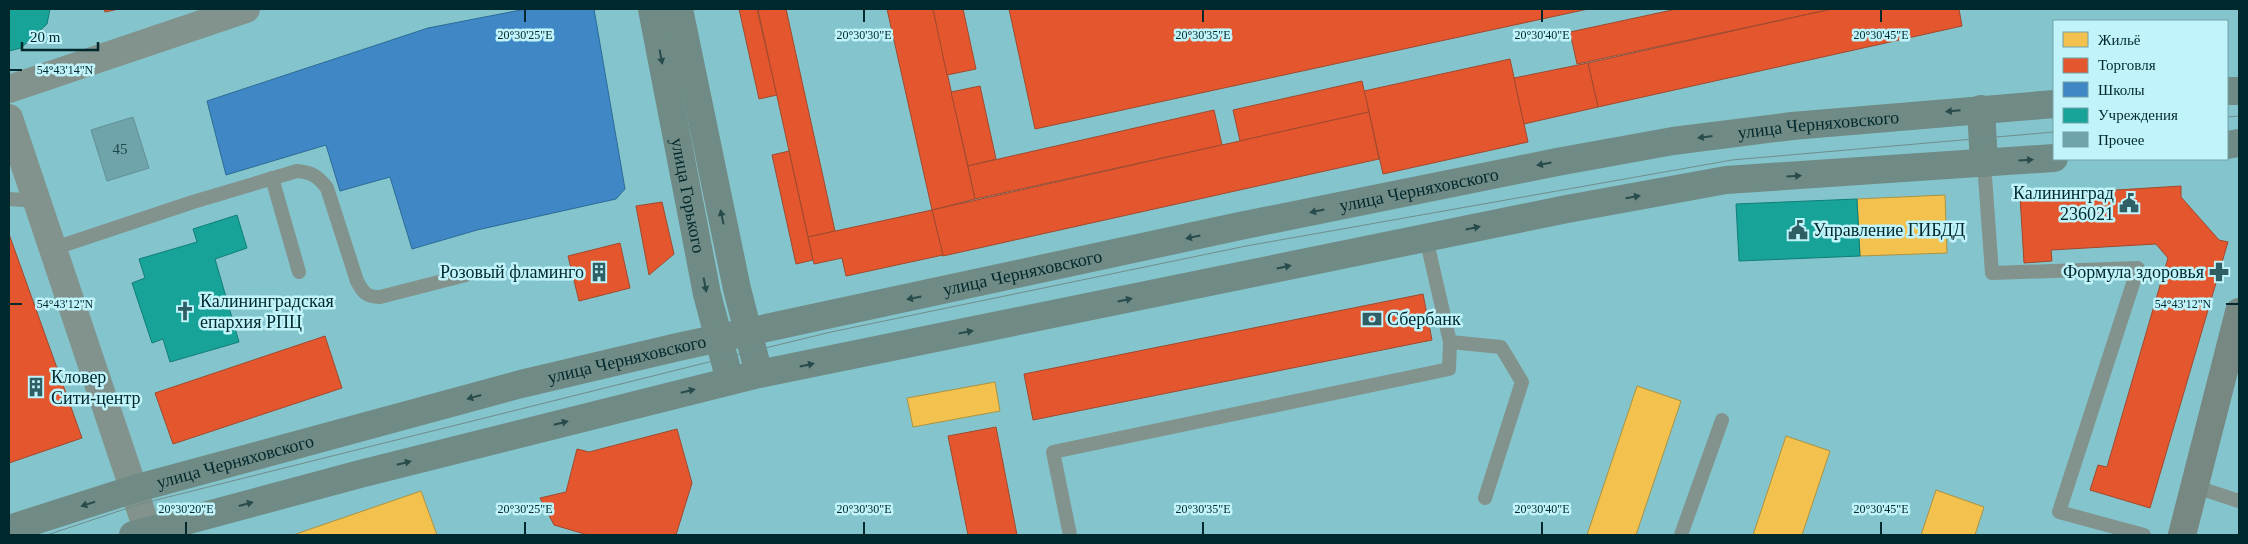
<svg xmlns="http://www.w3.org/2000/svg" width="2248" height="544" viewBox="0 0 2248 544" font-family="'Times New Roman',serif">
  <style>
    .homes { fill: #f2c14e; stroke: #aa9344 }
    .shops { fill: #e4572e; stroke: #a0492d }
    .schools { fill: #3f88c5; stroke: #2c6b97 }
    .public { fill: #17a398; stroke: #107e78 }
    .building { fill: #6fa4aa; stroke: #619096 }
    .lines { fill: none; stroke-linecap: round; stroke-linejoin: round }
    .lane { stroke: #81938c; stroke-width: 14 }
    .street { stroke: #81938c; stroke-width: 28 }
    .secondary { stroke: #768881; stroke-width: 28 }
    .primary { stroke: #708b85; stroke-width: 28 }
    .tram { stroke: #708d8c; stroke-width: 1 }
    .oneway { fill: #284b4b }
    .ticks { fill: none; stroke: #01282c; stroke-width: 2 }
    .labels { text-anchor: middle; stroke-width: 5; stroke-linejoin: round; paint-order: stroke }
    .number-label { font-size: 15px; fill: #1c474c }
    .street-label { font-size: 18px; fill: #01282c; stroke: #c0f3fa }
    .poi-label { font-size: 18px; fill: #01282c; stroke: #c0f3fa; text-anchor: start }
    .ticks-label { font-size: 12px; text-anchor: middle; fill: #01282c; stroke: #c0f3fa; stroke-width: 5; stroke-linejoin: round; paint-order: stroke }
  </style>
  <rect width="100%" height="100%" fill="#84c4cc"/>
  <g class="homes">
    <polygon points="1945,195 1947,253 1860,256 1857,199"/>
    <polygon points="995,382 1000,411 913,427 907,398"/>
    <polygon points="1637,386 1681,401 1636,535 1587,535"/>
    <polygon points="1786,436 1830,451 1802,535 1753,535"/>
    <polygon points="1936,490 1984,507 1975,535 1921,535"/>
    <polygon points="421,491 437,535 293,535"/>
  </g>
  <g class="shops">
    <polygon points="104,9 119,9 105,12"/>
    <polygon points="739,9 757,9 777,95 759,99"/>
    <polygon points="764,9 786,9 835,231 808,237 758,10"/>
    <polygon points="887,9 933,9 975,199 932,210"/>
    <polygon points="933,9 963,9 976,69 947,75"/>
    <polygon points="1009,9 1588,9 1035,129"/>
    <polygon points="1677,9 1832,9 1577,64 1570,32"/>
    <polygon points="1832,9 1959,9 1962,26 1598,107 1588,63"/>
    <polygon points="1510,59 1528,142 1383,174 1364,91"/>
    <polygon points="1588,63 1598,107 1524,124 1514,78"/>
    <polygon points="1362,81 1369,112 1240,141 1233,110"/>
    <polygon points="980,86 996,159 968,166 951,92"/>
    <polygon points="1214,110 1222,145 975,199 968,166"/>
    <polygon points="1369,112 1379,159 943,256 932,210"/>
    <polygon points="789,151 813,260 796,264 772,155"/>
    <polygon points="2181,186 2181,197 2219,240 2228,242 2150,508 2090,490 2098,465 2107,467 2168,258 2156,244 2051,250 2052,261 2024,263 2020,196"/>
    <polygon points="662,202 674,254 649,275 636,206"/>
    <polygon points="932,210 943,255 846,276 842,258 814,264 808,237"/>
    <polygon points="9,234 82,438 9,463"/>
    <polygon points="620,243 630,288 579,301 568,256"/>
    <polygon points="1423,294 1432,340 1033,420 1024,374"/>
    <polygon points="325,336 342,388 173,444 155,393"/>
    <polygon points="996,427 1017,535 968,535 948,436"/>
    <polygon points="677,429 692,483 676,535 588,535 554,525 540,498 566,492 577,449 589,452"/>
  </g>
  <polygon class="schools" points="526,9 594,9 625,189 616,199 477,230 412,249 390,177 340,191 326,145 226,175 207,101 428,28"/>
  <g class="public">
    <polygon points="9,9 50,9 47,24 21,48 9,51"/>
    <polygon points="1857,199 1860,256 1739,261 1736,204"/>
    <polygon points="237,215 247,248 215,259 239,342 170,362 163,339 152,343 132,283 145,278 139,259 197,242 193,229"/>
  </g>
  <polygon class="building" points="133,117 149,168 107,181 91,130"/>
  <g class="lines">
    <g class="lane">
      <polyline points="1984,163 1992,273 2138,268 2059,512 2144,535"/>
      <polyline points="272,178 299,272"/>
      <polyline points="9,199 37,201"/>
      <path d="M 52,249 L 193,202 L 297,171 C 311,172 318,176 327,188 L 357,281 C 363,293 367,297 380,297 L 466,275"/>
      <polyline points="1450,342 1501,347 1522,382 1485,498"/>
      <polyline points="2196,487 2239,501"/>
      <polyline points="1070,535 1053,452 1449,369 1450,342 1426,238"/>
      <polyline points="1681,535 1722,420"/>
    </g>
    <g class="street">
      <polyline points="9,89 246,9"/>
      <polyline points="9,118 149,535"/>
    </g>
    <polyline class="secondary" points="2182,535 2239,312"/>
    <g class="primary">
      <path id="s1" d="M 652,9 L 707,294 L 730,381"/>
      <polyline points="679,9 737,289 759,374"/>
      <polyline points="2227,91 2239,91"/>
      <polyline points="1981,109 1984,163"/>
      <polyline points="2227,145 2239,143"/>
      <path id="s2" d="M 9,529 L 134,489 L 521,384 L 678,347 L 1240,226 L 1557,162 L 1673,141 L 1792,126 L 2054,104"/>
      <polyline points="133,535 360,474 759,374 1567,209 1726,180 2054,158"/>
    </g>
    <g class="tram">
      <polyline points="2227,117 2239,116"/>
      <polyline points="47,535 140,504 753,351 831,332 1246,246 1732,160 2054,132"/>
    </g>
  </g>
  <defs><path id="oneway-solid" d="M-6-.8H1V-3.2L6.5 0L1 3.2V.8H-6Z" transform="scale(1.25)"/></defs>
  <g class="oneway">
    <use href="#oneway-solid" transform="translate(661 57) rotate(79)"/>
    <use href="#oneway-solid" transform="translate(1953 111) rotate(175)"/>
    <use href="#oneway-solid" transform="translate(1705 137) rotate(173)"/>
    <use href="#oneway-solid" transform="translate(2026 160) rotate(-4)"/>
    <use href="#oneway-solid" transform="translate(1544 164) rotate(169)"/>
    <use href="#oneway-solid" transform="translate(1794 176) rotate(-4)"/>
    <use href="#oneway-solid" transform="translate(1633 197) rotate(-10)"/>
    <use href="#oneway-solid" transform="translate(1317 211) rotate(168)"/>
    <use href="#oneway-solid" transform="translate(722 217) rotate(-102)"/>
    <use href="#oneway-solid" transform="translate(1473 228) rotate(-12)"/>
    <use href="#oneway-solid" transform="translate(1193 237) rotate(168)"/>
    <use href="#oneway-solid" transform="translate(1284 267) rotate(-12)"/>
    <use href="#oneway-solid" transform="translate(705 285) rotate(79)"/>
    <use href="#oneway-solid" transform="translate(914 298) rotate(169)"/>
    <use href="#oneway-solid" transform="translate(1125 300) rotate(-12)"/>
    <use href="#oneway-solid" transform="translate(966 332) rotate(-11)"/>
    <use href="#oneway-solid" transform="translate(807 365) rotate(-12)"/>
    <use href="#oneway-solid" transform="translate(688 391) rotate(-14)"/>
    <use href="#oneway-solid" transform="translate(474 397) rotate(164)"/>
    <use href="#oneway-solid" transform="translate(561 423) rotate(-14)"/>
    <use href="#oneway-solid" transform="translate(404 463) rotate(-14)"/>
    <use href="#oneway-solid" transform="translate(88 504) rotate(162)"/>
    <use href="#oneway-solid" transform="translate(246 504) rotate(-15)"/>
  </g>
  <path class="ticks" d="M 525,10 L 525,22M 864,10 L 864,22M 1203,10 L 1203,22M 1542,10 L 1542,22M 1881,10 L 1881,22M 10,70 L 22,70M 10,304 L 22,304M 2226,304 L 2238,304M 186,522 L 186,534M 525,522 L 525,534M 864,522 L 864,534M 1203,522 L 1203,534M 1542,522 L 1542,534M 1881,522 L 1881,534"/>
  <defs>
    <symbol id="civic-bare" viewBox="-9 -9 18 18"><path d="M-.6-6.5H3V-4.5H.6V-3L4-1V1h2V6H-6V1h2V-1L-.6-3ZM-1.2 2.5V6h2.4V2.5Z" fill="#2f5f64" stroke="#c0f3fa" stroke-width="2.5" paint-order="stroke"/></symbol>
    <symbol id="building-bare" viewBox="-9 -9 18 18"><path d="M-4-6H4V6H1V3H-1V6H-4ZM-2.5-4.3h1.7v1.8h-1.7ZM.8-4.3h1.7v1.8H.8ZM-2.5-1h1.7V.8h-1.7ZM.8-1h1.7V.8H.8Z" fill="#2f5f64" stroke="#c0f3fa" stroke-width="2.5" paint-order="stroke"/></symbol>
    <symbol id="pharmacy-bare" viewBox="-9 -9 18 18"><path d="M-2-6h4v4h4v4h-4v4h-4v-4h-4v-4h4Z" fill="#2f5f64" stroke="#c0f3fa" stroke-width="2.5" paint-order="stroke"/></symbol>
    <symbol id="church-bare" viewBox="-9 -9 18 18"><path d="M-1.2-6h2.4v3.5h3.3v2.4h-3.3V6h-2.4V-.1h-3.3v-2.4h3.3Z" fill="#2f5f64" stroke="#c0f3fa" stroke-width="2.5" paint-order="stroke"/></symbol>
    <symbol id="bank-bare" viewBox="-9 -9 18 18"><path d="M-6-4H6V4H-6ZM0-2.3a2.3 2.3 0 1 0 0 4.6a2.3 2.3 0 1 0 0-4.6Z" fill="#2f5f64" stroke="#c0f3fa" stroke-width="2.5" paint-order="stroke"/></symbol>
  </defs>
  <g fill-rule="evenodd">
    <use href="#civic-bare" x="2115" y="189" width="28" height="28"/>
    <use href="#civic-bare" x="1784" y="216" width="28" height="28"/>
    <use href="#building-bare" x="585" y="258" width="28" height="28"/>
    <use href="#pharmacy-bare" x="2205" y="258" width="28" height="28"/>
    <use href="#church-bare" x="171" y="297" width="28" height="28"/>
    <use href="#bank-bare" x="1358" y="305" width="28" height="28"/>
    <use href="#building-bare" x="22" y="373" width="28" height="28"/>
  </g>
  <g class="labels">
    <g class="number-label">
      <text x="120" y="154">45</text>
    </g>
    <g class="street-label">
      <text dy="6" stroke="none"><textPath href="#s2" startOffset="1856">улица Черняховского</textPath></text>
      <text dy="6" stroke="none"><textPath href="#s2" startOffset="1451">улица Черняховского</textPath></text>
      <text dy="6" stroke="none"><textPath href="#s1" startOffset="190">улица Горького</textPath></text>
      <text dy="6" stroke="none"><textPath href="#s2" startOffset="1046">улица Черняховского</textPath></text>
      <text dy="6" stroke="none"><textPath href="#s2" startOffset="641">улица Черняховского</textPath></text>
      <text dy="6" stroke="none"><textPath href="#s2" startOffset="236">улица Черняховского</textPath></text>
    </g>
    <g class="poi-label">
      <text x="2114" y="199" text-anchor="end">Калининград<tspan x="2114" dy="21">236021</tspan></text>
      <text x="1813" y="236">Управление ГИБДД</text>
      <text x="584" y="278" text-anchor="end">Розовый фламинго</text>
      <text x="2204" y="278" text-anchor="end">Формула здоровья</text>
      <text x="200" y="307">Калининградская<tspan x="200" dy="21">епархия РПЦ</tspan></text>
      <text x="1387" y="325">Сбербанк</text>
      <text x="51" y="383">Кловер<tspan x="51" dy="21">Сити-центр</tspan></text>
    </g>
  </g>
  <g class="ticks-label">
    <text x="525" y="39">20°30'25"E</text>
    <text x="864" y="39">20°30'30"E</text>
    <text x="1203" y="39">20°30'35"E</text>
    <text x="1542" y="39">20°30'40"E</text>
    <text x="1881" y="39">20°30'45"E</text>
    <text x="65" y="74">54°43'14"N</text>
    <text x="65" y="308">54°43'12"N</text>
    <text x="2183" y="308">54°43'12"N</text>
    <text x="186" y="513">20°30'20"E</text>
    <text x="525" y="513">20°30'25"E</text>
    <text x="864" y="513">20°30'30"E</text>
    <text x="1203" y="513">20°30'35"E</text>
    <text x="1542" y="513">20°30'40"E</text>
    <text x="1881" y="513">20°30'45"E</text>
  </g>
  <rect width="2248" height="544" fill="none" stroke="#01282c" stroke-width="20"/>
  <rect x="2053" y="20" width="175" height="140" fill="#c0f3fa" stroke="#74a2a8"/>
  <rect x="2063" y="32" width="25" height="15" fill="#f2c14e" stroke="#74a2a8"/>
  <text x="2098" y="45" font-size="15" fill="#01282c">Жильё</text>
  <rect x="2063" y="58" width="25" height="15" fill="#e4572e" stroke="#74a2a8"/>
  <text x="2098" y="70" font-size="15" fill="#01282c">Торговля</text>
  <rect x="2063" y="82" width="25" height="15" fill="#3f88c5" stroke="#74a2a8"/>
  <text x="2098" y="95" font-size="15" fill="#01282c">Школы</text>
  <rect x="2063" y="108" width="25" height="15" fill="#17a398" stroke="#74a2a8"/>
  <text x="2098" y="120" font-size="15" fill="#01282c">Учреждения</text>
  <rect x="2063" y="132" width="25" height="15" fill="#6fa4aa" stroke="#74a2a8"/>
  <text x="2098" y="145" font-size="15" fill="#01282c">Прочее</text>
  <path d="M22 42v8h76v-8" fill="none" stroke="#01282c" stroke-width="2.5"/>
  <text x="30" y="42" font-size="15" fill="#01282c" stroke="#c0f3fa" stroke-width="4" paint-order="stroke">20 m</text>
</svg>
